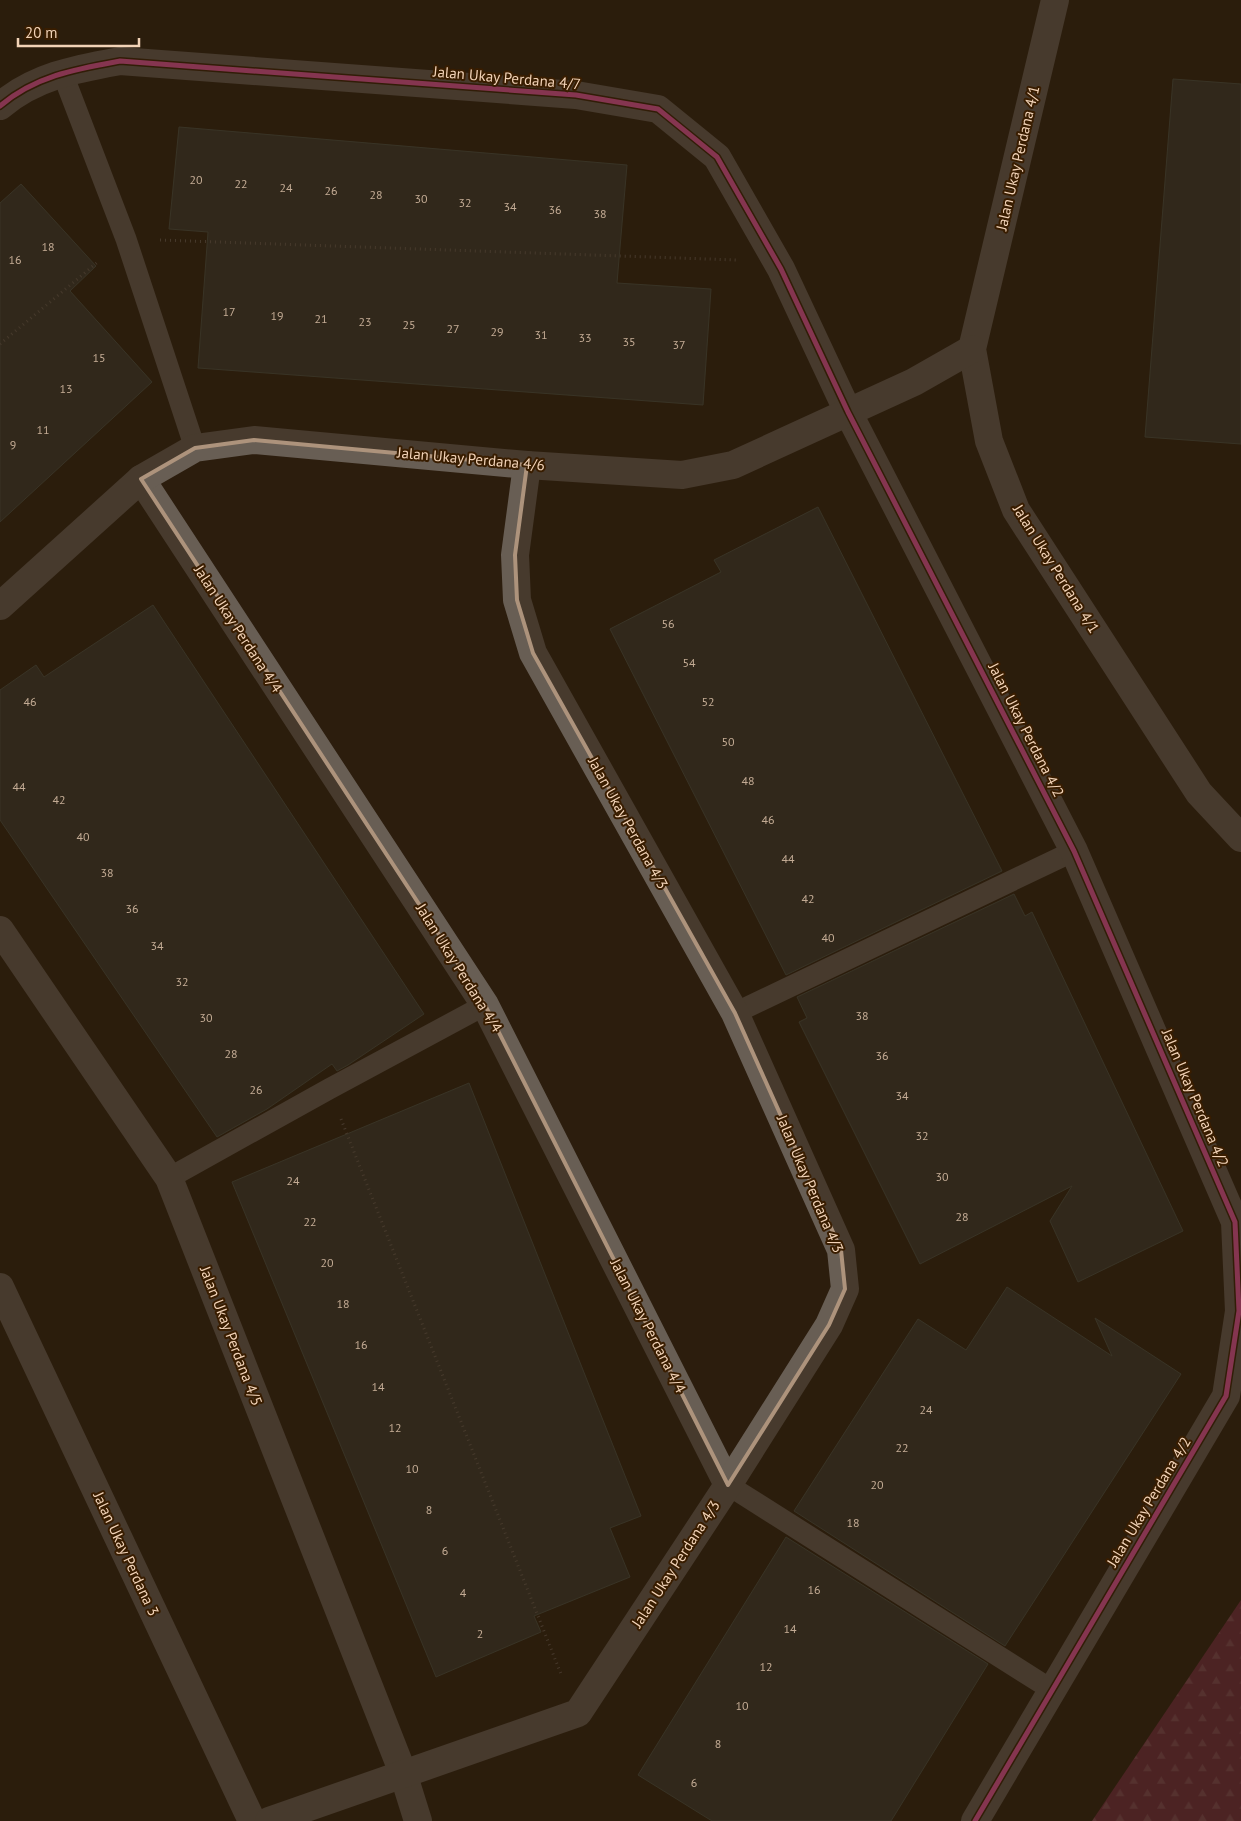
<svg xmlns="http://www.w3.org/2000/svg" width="1241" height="1821" viewBox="0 0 1241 1821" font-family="'PT Sans',sans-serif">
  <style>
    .forest { fill: url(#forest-firs) }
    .building { fill: #38372e; stroke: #494f44 }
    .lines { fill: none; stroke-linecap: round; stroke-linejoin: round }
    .path { stroke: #665b51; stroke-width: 3; stroke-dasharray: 1 4; stroke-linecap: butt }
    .service { stroke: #685e54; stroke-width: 21 }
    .minor { stroke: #685e54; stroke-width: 28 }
    .cycleway-casing { stroke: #391d00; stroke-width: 8 }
    .cycleway { stroke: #f153a3; stroke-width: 5 }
    .marked { fill: none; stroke: #ad937c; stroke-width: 4; stroke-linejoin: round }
    .labels { text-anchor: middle; stroke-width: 4; stroke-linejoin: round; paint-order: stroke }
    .number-label { font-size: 12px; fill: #c4ac95 }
    .street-label { font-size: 15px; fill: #f2d3b7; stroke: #391d00 }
  </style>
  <defs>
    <pattern id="forest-firs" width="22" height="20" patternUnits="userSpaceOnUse" patternTransform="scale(1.25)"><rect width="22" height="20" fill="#742b3f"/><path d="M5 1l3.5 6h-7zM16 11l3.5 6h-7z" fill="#884958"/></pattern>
  </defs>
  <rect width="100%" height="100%" fill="#2c1d0d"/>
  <polygon class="forest" points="1241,1600 1241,1821 1092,1821"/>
  <g class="building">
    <polygon points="1173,79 1241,84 1241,444 1145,437"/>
    <polygon points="179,127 627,165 617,283 711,289 703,405 198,368 208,232 169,229"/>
    <polygon points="21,184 96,266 70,291 152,382 0,522 0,203"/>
    <polygon points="818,507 1002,871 786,975 610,629 721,572 714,560"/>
    <polygon points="153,605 424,1014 348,1065 337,1071 332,1064 267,1109 217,1137 0,820 0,690 36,665 44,677"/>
    <polygon points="1014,894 1025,916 1032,912 1183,1231 1078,1282 1050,1221 1072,1186 920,1264 799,1022 807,1018 797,997"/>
    <polygon points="469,1083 641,1516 610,1528 630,1577 534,1616 541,1632 436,1677 232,1182"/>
    <polygon points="1007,1287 1112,1356 1095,1318 1181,1374 1005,1646 794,1511 918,1319 966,1350"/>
    <polygon points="786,1537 988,1664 891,1821 712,1821 638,1775"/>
  </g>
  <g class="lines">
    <g class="path">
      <polyline points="160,240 736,260"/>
      <polyline points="0,344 99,261"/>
      <polyline points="341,1119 561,1674"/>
    </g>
    <g class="service">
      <polyline points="62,72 126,239 195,448"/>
      <polyline points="735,1013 1074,851"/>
      <polyline points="169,1178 329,1089 485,1005"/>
      <polyline points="728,1485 1052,1690"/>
    </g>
    <g class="minor">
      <polyline points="1055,0 972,349 989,441 1016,510 1199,793 1241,838"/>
      <path d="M 0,106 C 35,76 76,69 120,61 L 576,95 L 658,109 L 717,157 L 781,269 L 848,412 L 1074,851 L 1235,1222 L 1239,1311 L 1226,1396 L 975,1821"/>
      <polyline points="141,479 485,1005 728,1485"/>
      <polyline points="0,606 141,479 195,448 254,440 527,465 682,475 733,465 914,382 972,349"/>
      <polyline points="0,930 169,1178 403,1773 418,1821"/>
      <polyline points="0,1287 252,1821"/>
      <polyline points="269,1821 578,1713 728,1485 829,1325 845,1289 841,1250 735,1013 533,653 517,600 515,555 527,465"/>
    </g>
    <defs>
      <path id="cycleway" d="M 0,106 C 35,76 76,69 120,61 L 576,95 L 658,109 L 717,157 L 781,269 L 848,412 L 1074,851 L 1235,1222 L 1239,1311 L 1226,1396 L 975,1821"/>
    </defs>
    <use href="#cycleway" class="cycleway-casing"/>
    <use href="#cycleway" class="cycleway"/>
  </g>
  <path d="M0 0H1241V1821H0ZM 254,440 L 527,465 L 515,555 L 517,600 L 533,653 L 735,1013 L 841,1250 L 845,1289 L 829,1325 L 728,1485 L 485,1005 L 141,479 L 195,448 Z" fill="#2c1d0d" fill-opacity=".55" fill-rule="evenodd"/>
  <path class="marked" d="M 254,440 L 527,465 L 515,555 L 517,600 L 533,653 L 735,1013 L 841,1250 L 845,1289 L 829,1325 L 728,1485 L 485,1005 L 141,479 L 195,448 Z"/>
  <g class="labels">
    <g class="number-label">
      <text x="196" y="184">20</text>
      <text x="241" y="188">22</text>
      <text x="286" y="192">24</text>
      <text x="331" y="195">26</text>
      <text x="376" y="199">28</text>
      <text x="421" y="203">30</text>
      <text x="465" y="207">32</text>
      <text x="510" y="211">34</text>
      <text x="555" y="214">36</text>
      <text x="600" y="218">38</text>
      <text x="48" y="251">18</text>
      <text x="15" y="264">16</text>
      <text x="229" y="316">17</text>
      <text x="277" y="320">19</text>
      <text x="321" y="323">21</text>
      <text x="365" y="326">23</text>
      <text x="409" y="329">25</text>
      <text x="453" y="333">27</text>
      <text x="497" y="336">29</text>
      <text x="541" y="339">31</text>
      <text x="585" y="342">33</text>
      <text x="629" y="346">35</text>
      <text x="679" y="349">37</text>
      <text x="99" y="362">15</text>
      <text x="66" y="393">13</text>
      <text x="43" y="434">11</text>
      <text x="13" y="449">9</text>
      <text x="668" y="628">56</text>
      <text x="689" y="667">54</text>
      <text x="30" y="706">46</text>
      <text x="708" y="706">52</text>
      <text x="728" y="746">50</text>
      <text x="748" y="785">48</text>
      <text x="19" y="791">44</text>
      <text x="59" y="804">42</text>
      <text x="768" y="824">46</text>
      <text x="83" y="841">40</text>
      <text x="788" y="863">44</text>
      <text x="107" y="877">38</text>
      <text x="808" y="903">42</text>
      <text x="132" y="913">36</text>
      <text x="828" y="942">40</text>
      <text x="157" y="950">34</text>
      <text x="182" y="986">32</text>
      <text x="862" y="1020">38</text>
      <text x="206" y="1022">30</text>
      <text x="231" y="1058">28</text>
      <text x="882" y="1060">36</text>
      <text x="256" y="1094">26</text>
      <text x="902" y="1100">34</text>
      <text x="922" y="1140">32</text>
      <text x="942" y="1181">30</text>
      <text x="293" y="1185">24</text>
      <text x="962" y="1221">28</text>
      <text x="310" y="1226">22</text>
      <text x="327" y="1267">20</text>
      <text x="343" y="1308">18</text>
      <text x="361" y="1349">16</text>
      <text x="378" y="1391">14</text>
      <text x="926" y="1414">24</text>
      <text x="395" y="1432">12</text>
      <text x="902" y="1452">22</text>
      <text x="412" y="1473">10</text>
      <text x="877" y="1489">20</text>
      <text x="429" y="1514">8</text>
      <text x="853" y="1527">18</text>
      <text x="445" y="1555">6</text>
      <text x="814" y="1594">16</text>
      <text x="463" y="1597">4</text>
      <text x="790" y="1633">14</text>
      <text x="480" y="1638">2</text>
      <text x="766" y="1671">12</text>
      <text x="742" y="1710">10</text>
      <text x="718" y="1748">8</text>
      <text x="694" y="1787">6</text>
    </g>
    <g class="street-label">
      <text transform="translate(507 78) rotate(5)" y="5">Jalan Ukay Perdana 4/7</text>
      <text transform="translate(1018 158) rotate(-77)" y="5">Jalan Ukay Perdana 4/1</text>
      <text transform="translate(471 459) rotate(5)" y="5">Jalan Ukay Perdana 4/6</text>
      <text transform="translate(1056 569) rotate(58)" y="5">Jalan Ukay Perdana 4/1</text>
      <text transform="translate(238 629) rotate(57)" y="5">Jalan Ukay Perdana 4/4</text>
      <text transform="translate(1026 730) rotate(63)" y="5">Jalan Ukay Perdana 4/2</text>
      <text transform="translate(628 823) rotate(61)" y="5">Jalan Ukay Perdana 4/3</text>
      <text transform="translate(459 968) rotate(58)" y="5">Jalan Ukay Perdana 4/4</text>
      <text transform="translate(1195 1098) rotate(67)" y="5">Jalan Ukay Perdana 4/2</text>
      <text transform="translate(810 1184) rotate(67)" y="5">Jalan Ukay Perdana 4/3</text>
      <text transform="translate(648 1326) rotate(63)" y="5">Jalan Ukay Perdana 4/4</text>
      <text transform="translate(231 1336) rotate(69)" y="5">Jalan Ukay Perdana 4/5</text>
      <text transform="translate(1149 1502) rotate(-59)" y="5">Jalan Ukay Perdana 4/2</text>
      <text transform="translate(126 1554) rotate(65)" y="5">Jalan Ukay Perdana 3</text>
      <text transform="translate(676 1564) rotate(-57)" y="5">Jalan Ukay Perdana 4/3</text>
    </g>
  </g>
  <path d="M18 38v8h121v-8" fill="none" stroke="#f2d3b7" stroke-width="2.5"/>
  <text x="25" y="38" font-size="15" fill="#f2d3b7" stroke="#391d00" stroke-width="4" paint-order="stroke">20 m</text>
</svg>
